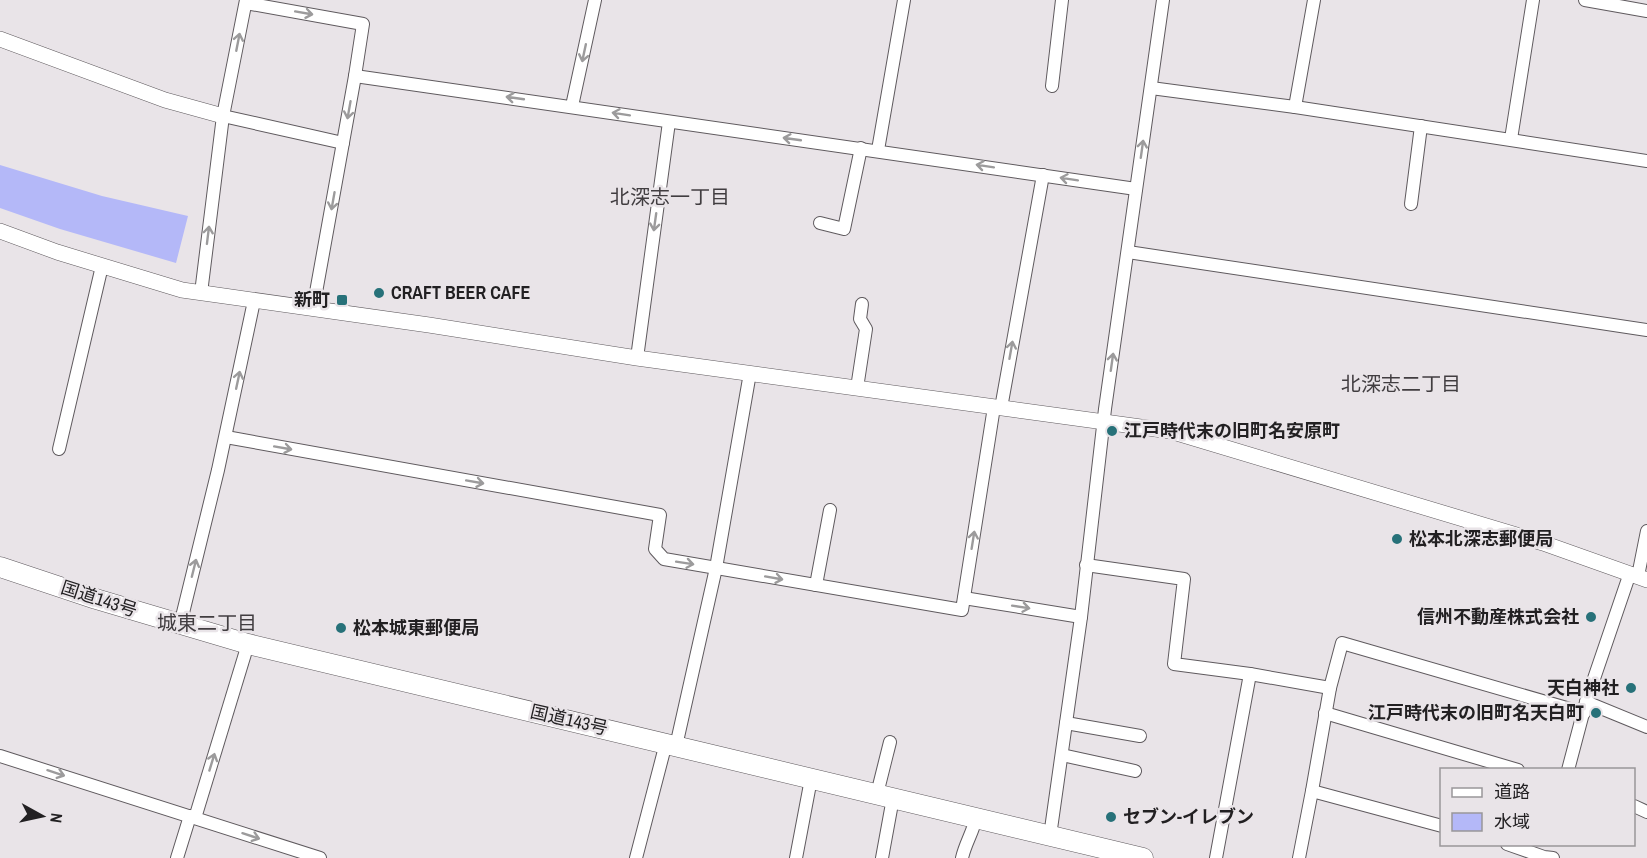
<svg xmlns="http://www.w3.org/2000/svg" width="1647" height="858" viewBox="0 0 1647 858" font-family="'Archivo Narrow','Noto Sans JP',sans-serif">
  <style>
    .water { fill: #b4b8f8 }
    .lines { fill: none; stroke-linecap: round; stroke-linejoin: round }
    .minor-casing { stroke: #5f5a5e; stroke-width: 14 }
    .tertiary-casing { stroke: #5f5a5e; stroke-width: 16 }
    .trunk-casing { stroke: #5f5a5e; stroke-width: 21 }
    .minor { stroke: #fff; stroke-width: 12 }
    .tertiary { stroke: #fff; stroke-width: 15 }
    .trunk { stroke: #fff; stroke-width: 20 }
    .oneway { stroke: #9c9b9c }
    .poi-dot { fill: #277179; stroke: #e9e4e8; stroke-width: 2 }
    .labels { text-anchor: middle; stroke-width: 5; stroke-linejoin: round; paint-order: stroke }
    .poi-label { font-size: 18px; font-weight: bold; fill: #222022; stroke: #e9e4e8; text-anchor: start }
    .street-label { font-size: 18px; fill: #222022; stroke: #e9e4e8 }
    .neighbourhood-label { font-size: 20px; fill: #413d40; stroke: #e9e4e8 }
  </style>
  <rect width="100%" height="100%" fill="#e9e4e8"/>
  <polygon class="water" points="0,165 102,196 188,216 176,263 60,229 0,208"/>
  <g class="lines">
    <defs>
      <g id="minor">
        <polyline points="1585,0 1647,11"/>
        <polyline points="246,3 363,24 355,76 313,309"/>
        <polyline points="355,76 1136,189"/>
        <polyline points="1052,86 1062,0"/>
        <polyline points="1151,88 1295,107 1647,161"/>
        <polyline points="572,106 595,0"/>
        <polyline points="1295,107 1314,0"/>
        <polyline points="223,116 343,143"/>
        <polyline points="1511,139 1533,0"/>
        <polyline points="878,150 904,0"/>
        <polyline points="1411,204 1421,126"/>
        <polyline points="820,223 844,229 861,148"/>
        <polyline points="1128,252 1647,330"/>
        <polyline points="201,293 223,116 246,0"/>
        <polyline points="637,358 669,122"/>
        <polyline points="857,388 866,329 860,319 862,304"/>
        <polyline points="1001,408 1043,175"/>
        <polyline points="226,437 660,515 655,549 664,559 962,610 994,407"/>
        <polyline points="59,449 102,266"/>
        <polyline points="1086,565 1184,579 1174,664 1250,674 1330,688"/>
        <polyline points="1638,576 1647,531"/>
        <polyline points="816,585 830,510"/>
        <polyline points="964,598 1081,617"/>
        <polyline points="180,625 218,470 254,301"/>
        <polyline points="1586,702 1647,727"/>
        <polyline points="1325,713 1518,770"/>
        <polyline points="1066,723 1140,736"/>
        <polyline points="676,746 716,568 750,373"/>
        <polyline points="1062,755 1135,771"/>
        <polyline points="0,756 320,858"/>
        <polyline points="1568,770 1586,702 1630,573"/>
        <polyline points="1312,791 1330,688 1342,643 1584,713"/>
        <polyline points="877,794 890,742"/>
        <polyline points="1634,806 1647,812"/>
        <polyline points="195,818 248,644"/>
        <polyline points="1050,836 1081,617 1105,409 1163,0"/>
        <polyline points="1507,844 1544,857 1553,858"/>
        <polyline points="177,858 190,816"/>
        <polyline points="636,858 666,743"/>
        <polyline points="796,858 811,779"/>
        <polyline points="882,858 893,798"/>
        <path d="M 962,858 C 965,844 973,832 976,818"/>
        <polyline points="1216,858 1250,674"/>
        <polyline points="1299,858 1312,791 1442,826"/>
      </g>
      <g id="tertiary">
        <polyline points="0,39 165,100 223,116"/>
        <polyline points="0,231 57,252 182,290 429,325 637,358 1170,431 1543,543 1647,580"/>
      </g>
      <polyline id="trunk" points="0,567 96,599 248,644 1143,858"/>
    </defs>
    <use href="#minor" class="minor-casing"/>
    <use href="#tertiary" class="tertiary-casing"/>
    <use href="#trunk" class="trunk-casing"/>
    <use href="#minor" class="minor"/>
    <use href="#tertiary" class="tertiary"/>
    <use href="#trunk" class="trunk"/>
  </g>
  <defs><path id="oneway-shaft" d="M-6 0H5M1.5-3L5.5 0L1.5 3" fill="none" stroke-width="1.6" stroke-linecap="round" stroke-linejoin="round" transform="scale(1.5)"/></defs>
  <g class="oneway">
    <use href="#oneway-shaft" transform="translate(304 13) rotate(10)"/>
    <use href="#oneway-shaft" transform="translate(238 42) rotate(-79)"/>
    <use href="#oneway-shaft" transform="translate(584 53) rotate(102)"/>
    <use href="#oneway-shaft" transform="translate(515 98) rotate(-172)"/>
    <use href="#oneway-shaft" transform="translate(349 110) rotate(100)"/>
    <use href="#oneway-shaft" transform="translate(621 114) rotate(-171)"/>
    <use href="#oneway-shaft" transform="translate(792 139) rotate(-172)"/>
    <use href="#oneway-shaft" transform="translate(1142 149) rotate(-82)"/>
    <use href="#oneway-shaft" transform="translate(985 166) rotate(-171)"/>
    <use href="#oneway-shaft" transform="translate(1069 179) rotate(-171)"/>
    <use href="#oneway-shaft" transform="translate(333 201) rotate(100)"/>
    <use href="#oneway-shaft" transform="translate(655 222) rotate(98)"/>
    <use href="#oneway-shaft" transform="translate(208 235) rotate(-83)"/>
    <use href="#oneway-shaft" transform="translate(1011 350) rotate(-80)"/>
    <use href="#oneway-shaft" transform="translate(1112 362) rotate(-82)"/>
    <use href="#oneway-shaft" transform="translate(238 380) rotate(-78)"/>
    <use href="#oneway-shaft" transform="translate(283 448) rotate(10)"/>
    <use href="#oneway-shaft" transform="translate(475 482) rotate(10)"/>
    <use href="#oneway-shaft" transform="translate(973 540) rotate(-81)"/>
    <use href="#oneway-shaft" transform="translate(685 563) rotate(9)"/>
    <use href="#oneway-shaft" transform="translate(194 568) rotate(-76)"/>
    <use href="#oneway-shaft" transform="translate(774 578) rotate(10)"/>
    <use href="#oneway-shaft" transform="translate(1021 607) rotate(9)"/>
    <use href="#oneway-shaft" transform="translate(212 762) rotate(-73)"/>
    <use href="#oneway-shaft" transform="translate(56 773) rotate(18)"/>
    <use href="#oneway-shaft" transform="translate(251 836) rotate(18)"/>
  </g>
  <g class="poi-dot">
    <circle cx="379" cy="293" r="6"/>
    <rect x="336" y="294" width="12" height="12" rx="3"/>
    <circle cx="1112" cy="431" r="6"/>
    <circle cx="1397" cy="539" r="6"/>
    <circle cx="1591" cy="617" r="6"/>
    <circle cx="341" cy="628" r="6"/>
    <circle cx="1631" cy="688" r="6"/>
    <circle cx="1596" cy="713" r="6"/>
    <circle cx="1111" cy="817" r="6"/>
  </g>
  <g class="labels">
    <g class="poi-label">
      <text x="391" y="299">CRAFT BEER CAFE</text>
      <text x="330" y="306" text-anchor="end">新町</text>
      <text x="1124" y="437">江戸時代末の旧町名安原町</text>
      <text x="1409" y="545">松本北深志郵便局</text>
      <text x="1579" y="623" text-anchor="end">信州不動産株式会社</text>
      <text x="353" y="634">松本城東郵便局</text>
      <text x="1619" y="694" text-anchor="end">天白神社</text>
      <text x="1584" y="719" text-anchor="end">江戸時代末の旧町名天白町</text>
      <text x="1123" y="823">セブン-イレブン</text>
    </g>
    <g class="street-label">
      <text transform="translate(99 599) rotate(18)" y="6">国道143号</text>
      <text transform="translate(569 720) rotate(13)" y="6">国道143号</text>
    </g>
    <g class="neighbourhood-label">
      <text x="670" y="204">北深志一丁目</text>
      <text x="1401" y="391">北深志二丁目</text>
      <text x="207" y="630">城東二丁目</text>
    </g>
  </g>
  <rect x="1440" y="768" width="195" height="78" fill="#e9e4e8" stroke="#999699" stroke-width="1.5"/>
  <rect x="1452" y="788" width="30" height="9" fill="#ffffff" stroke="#999699" stroke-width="1.5"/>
  <text x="1494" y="798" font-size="18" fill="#222022">道路</text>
  <rect x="1452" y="813" width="30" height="18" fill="#b4b8f8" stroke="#999699" stroke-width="1.5"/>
  <text x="1494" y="828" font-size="18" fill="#222022">水域</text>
  <g transform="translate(42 816) rotate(98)" stroke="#e9e4e8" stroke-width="4.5" paint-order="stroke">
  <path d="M0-4.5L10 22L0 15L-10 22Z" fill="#222022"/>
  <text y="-9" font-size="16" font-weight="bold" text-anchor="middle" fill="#222022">N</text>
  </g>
</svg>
